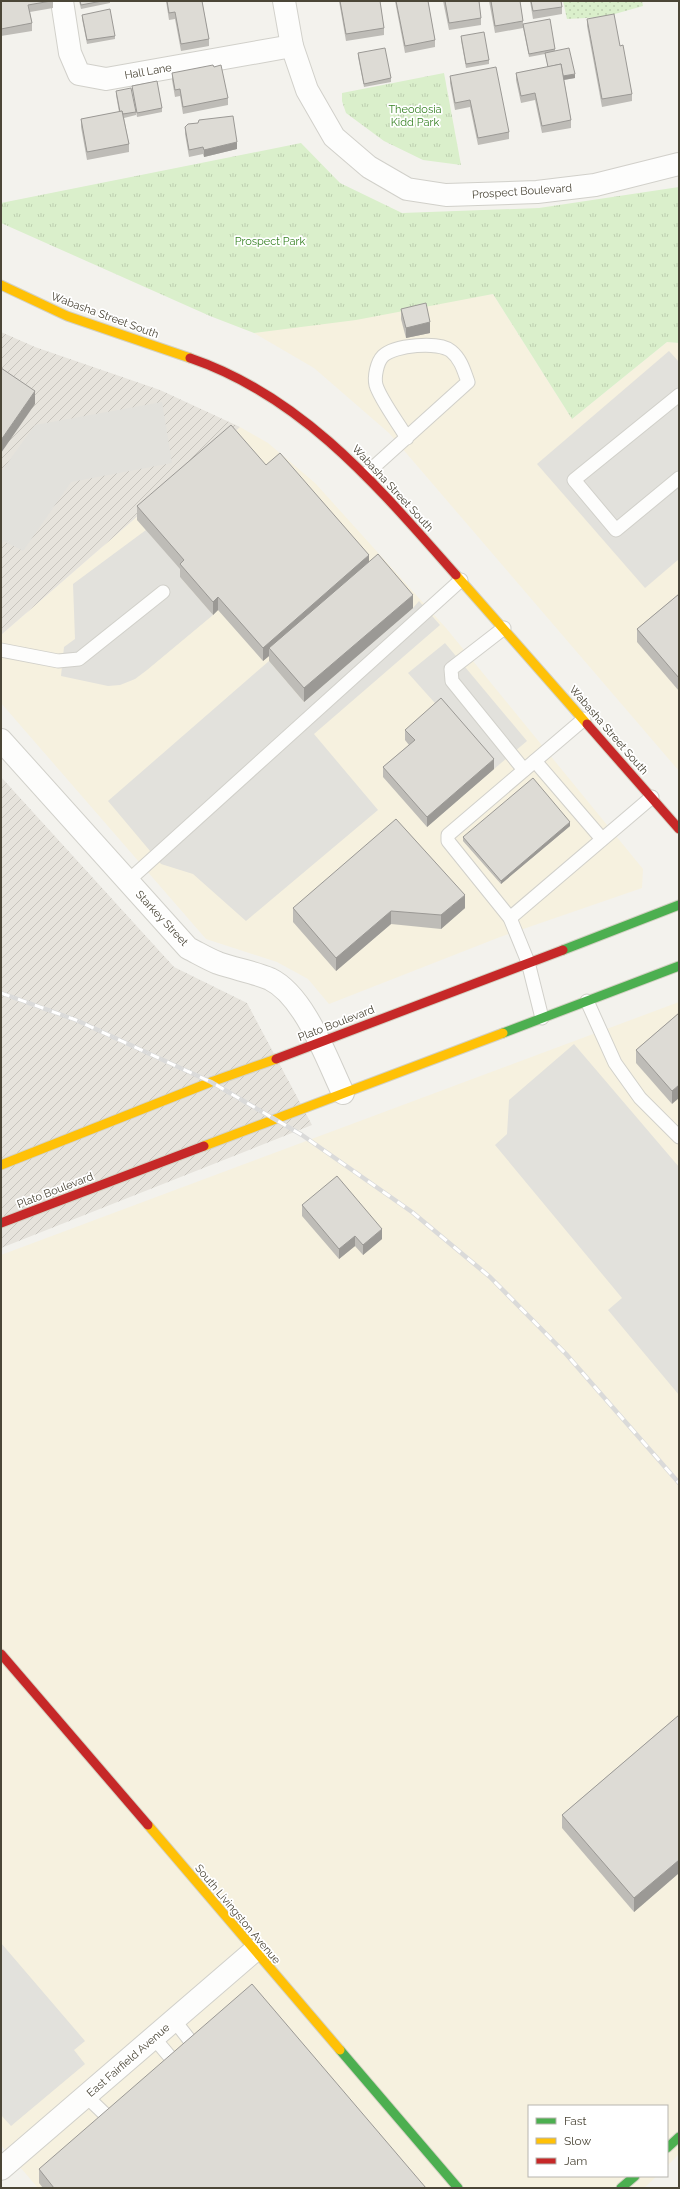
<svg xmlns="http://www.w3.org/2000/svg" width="680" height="2189" viewBox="0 0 680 2189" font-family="Raleway,sans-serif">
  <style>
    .commercial { fill: #f6f1df }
    .industrial { fill: url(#industrial-furrows) }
    .grass { fill: url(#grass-dots) }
    .park { fill: url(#park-tufts) }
    .parking { fill: #e2e1dc }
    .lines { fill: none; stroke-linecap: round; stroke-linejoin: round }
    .lane-casing { stroke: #d1d0ca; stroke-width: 15 }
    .street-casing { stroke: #d1d0ca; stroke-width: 24 }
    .fast-casing { stroke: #d3d1c3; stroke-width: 11 }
    .slow-casing { stroke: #d3d1c3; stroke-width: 11 }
    .jam-casing { stroke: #d3d1c3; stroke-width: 11 }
    .lane { stroke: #fdfdfc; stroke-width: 13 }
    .street { stroke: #fdfdfc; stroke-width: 22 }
    .fast { stroke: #4caf50; stroke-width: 9 }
    .slow { stroke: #ffc107; stroke-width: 9 }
    .jam { stroke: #c62828; stroke-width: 9 }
    .rail-casing { stroke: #dadad9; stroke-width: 4.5 }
    .rail { stroke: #fff; stroke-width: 3; stroke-dasharray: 9; stroke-linecap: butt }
    .wall { fill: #bebcb7 }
    .shaded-wall { fill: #9b9995 }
    .building { fill: #dddbd5; stroke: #9b9995 }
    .labels { text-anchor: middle; stroke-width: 3.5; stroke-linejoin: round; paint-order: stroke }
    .street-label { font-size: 11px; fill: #4b4637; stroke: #fff }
    .park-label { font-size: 11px; fill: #378224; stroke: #fff }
  </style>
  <defs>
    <pattern id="industrial-furrows" width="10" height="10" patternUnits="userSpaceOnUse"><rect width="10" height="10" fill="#e6e3dc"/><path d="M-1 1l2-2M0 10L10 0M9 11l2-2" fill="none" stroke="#c7c4bd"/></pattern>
    <pattern id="grass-dots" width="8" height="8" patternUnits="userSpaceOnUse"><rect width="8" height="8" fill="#daefcb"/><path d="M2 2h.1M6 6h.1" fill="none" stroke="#bdceaf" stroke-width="1.8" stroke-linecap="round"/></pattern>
    <pattern id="park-tufts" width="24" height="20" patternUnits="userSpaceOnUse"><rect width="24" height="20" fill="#daefcb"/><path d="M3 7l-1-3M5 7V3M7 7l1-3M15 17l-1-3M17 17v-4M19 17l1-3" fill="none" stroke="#bdceaf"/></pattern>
  </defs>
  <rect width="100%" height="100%" fill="#f3f2ed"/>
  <g class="commercial">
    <polygon points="493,294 572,419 667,342 679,343 679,771 389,433 314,368 254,333"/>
    <polygon points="240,427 268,443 315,483 446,628 643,869 642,888 500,937 329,1004 308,979 277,962 206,939 1,703 1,635"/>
    <polygon points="679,1002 679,2154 667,2166 667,2106 529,2106 529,2176 657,2176 644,2188 38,2188 1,2145 1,1255"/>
  </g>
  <g class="industrial">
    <polygon points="1,332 35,347 160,390 240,427 1,635"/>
    <polygon points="1,777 174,967 247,1003 312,1125 1,1248"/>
  </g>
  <polygon class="grass" points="563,1 642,1 643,6 604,17 567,19"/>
  <g class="park">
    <polygon points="444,73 461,165 423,160 384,141 346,113 342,101 342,93"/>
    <polygon points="301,143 340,183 402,213 539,208 679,187 679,343 667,342 572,419 493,294 356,320 254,333 210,316 1,223 1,203"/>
  </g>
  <g class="parking">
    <polygon points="669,351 679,362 679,559 645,588 537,464"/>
    <polygon points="162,402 172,463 71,482 23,551 4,541 1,545 1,472 35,425"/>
    <polygon points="146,530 184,573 180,577 213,615 147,670 135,679 120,685 108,686 61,676 64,647 75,639 73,584"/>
    <polygon points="419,601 440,625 314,734 378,810 246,921 193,874 161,864 108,801 269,661 304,702 413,608"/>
    <polygon points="445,643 527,741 494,769 408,673"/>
    <polygon points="574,1044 679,1167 679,1395 608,1310 622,1298 495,1145 507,1134 509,1100"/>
    <polygon points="1,1943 85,2041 74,2050 85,2064 11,2126 1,2115"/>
  </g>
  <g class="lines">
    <defs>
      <g id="lane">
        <polyline points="679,395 574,480 616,530 679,478"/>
        <path d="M 366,474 L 468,382 C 464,371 461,359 451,351 C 439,341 394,345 383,356 C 377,362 374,377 376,385 C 380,399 399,424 407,438"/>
        <polyline points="504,628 451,669 452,681 524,770"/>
        <polyline points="1,650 58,661 79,659 163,592"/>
        <polyline points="535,761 602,839"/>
        <polyline points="128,881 461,580"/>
        <polyline points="510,918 652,797"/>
        <polyline points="587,1001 615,1063 640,1098 679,1137"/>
        <polyline points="542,1018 528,962 510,918 448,841 448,835 584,719"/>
        <polyline points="174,2020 195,2047"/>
        <polyline points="154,2038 176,2064"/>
        <polyline points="86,2096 111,2120"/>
      </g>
      <g id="street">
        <polyline points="62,1 70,53 79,74 106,79 292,46"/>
        <polyline points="284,1 292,46 307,90 334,137 369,167 407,189 446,195 537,192 595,185 679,164"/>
        <path d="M 1,740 L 188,948 C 198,953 208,959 218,963 C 235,969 254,972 270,979 C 305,996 327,1060 343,1093"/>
        <polyline points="1,2169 254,1951"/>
      </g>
      <g id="fast">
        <polyline points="563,950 679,905"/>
        <polyline points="503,1033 679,966"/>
        <polyline points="340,2050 458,2188"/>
        <polyline points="667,2148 679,2137"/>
        <polyline points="621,2188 635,2176"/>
      </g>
      <g id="slow">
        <polyline points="1,285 67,316 190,358"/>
        <polyline points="456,575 587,724"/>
        <polyline points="204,1146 503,1033"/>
        <polyline points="1,1165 211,1082 276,1059"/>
        <polyline points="148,1825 340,2050"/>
      </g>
      <g id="jam">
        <path d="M 190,358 C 304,397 379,488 456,575"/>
        <polyline points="587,724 679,829"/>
        <polyline points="276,1059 563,950"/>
        <polyline points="1,1223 204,1146"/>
        <polyline points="1,1654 148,1825"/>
      </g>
    </defs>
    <use href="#lane" class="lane-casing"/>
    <use href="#street" class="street-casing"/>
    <use href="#fast" class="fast-casing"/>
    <use href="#slow" class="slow-casing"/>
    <use href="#jam" class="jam-casing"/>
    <use href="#lane" class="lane"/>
    <use href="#street" class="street"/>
    <use href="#fast" class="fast"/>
    <use href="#slow" class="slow"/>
    <use href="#jam" class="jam"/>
    <defs>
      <polyline id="rail" points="1,993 76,1020 211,1082 302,1135 412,1212 490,1277 566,1354 679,1483"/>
    </defs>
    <use href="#rail" class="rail-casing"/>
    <use href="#rail" class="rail"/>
  </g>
  <g class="wall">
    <polygon points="1,1 53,1 53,8 30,12 32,23 32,31 1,36"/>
    <polygon points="79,1 110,1 110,3 81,9"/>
    <polygon points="166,1 202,1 209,39 209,46 181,51 175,19 169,20"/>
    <polygon points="339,1 380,1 384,28 384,35 346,41"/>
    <polygon points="395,1 428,1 435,40 435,47 405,53"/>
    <polygon points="443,1 479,1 481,18 481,25 449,30"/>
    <polygon points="489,1 520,1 523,21 523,28 495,33"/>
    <polygon points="530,1 561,1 562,7 562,14 533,19"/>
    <polygon points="82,15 115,36 115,39 87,44 82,19"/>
    <polygon points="587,19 620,46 632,94 632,101 602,107 587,26"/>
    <polygon points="523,24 555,49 555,51 575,78 564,80 571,120 571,128 542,133 535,100 521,103 516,80 516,73 548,67 545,54 529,57 523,28"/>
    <polygon points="461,36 489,60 489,64 466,68 461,40"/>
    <polygon points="358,53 391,78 391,82 364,87 358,57"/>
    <polygon points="214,67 228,98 228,105 183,114 180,96 175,97 172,80 172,73"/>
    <polygon points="450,76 509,132 509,139 478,145 470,107 455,110 450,83"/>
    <polygon points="132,86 162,108 162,112 137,117 132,89"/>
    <polygon points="116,91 136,112 136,115 124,118 129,144 129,152 87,160 81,127 81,119 119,112 116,95"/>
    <polygon points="185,127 237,149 204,157 203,154 189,157 185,134"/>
    <polygon points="401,309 430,333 406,338 401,319"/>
    <polygon points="266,465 369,562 413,608 304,702 269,661 269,656 263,661 218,610 213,615 180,577 180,569 137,520 137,506"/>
    <polygon points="679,594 679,691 637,642 637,629"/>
    <polygon points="405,730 494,769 427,827 383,777 383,767 409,745 405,740"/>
    <polygon points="570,826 501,884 463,841 463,837"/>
    <polygon points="293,908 465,908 441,929 391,924 336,971 293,922"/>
    <polygon points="679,1013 672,1104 636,1063 636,1050"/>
    <polygon points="302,1205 382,1239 363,1255 355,1246 339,1259 302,1216"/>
    <polygon points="679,1715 679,1873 634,1912 562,1828 562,1815"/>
    <polygon points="39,2169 426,2188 43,2188 39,2183"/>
  </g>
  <g class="shaded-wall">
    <polygon points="575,74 575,78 563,80 563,76"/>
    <polygon points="237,142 237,149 204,157 204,150"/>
    <polygon points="430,322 430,333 406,338 406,328"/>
    <polygon points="35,391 35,404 1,453 1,440"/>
    <polygon points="369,555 369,569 269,648 269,656 263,661 263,648"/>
    <polygon points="413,595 413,608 304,702 304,688"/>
    <polygon points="218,597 218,610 213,615 213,602"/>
    <polygon points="494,759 494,769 427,827 427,817"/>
    <polygon points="570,822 570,826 501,884 501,881"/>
    <polygon points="465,895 465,908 441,929 441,915"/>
    <polygon points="391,911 391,924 336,971 336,958"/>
    <polygon points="679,1085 679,1098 672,1104 672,1091"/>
    <polygon points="382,1229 382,1239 363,1255 363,1245"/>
    <polygon points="355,1236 355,1246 339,1259 339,1249"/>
    <polygon points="679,1860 679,1873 634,1912 634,1898"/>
  </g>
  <g class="building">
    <polygon points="1,1 51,1 28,5 32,23 1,29"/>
    <polygon points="80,1 102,1 81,5"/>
    <polygon points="167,1 202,1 209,39 181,44 175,12 169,13"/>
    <polygon points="340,1 380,1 384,28 346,34"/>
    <polygon points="396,1 428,1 435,40 405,46"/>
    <polygon points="445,1 479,1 481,18 449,23"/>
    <polygon points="491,1 520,1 523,21 495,26"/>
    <polygon points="531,1 561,1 562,7 533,11"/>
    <polygon points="110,9 115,36 87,40 82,15"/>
    <polygon points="614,14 620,46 623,45 632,94 602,99 587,19"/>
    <polygon points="550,19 555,49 529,54 523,24"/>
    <polygon points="484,32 489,60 466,64 461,36"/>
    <polygon points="385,48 391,78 364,84 358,53"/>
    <polygon points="569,48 575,74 563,76 561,64 548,67 545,53"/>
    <polygon points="561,64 571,120 542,126 535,93 521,96 516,73"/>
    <polygon points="213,65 214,67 221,65 228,98 183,107 180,89 175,90 172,73"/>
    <polygon points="496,67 509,132 478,138 470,100 455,103 450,76"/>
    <polygon points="157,81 162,108 137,113 132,86"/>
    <polygon points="131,88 136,112 123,114 122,111 120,112 116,91"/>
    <polygon points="122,111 129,144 87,152 81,119"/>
    <polygon points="233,116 237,142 204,150 203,147 189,150 185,127 188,124 198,123 199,120"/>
    <polygon points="426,303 430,322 406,328 401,309"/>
    <polygon points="1,368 35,391 1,440"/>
    <polygon points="231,425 266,465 280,453 369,555 263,648 218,597 213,602 180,564 184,560 137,506"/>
    <polygon points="378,554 413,595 304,688 269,648"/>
    <polygon points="679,594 679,678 637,629"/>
    <polygon points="441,698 494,759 427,817 383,767 415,740 405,730"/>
    <polygon points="533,778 570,822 501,881 463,837"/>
    <polygon points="396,819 465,895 441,915 391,911 336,958 293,908"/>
    <polygon points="679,1013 679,1085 672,1091 636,1050"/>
    <polygon points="337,1176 382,1229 363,1245 355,1236 339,1249 302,1205"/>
    <polygon points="679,1715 679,1860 634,1898 562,1815"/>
    <polygon points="252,1984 426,2188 54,2188 39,2169"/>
  </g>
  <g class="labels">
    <g class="street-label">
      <text transform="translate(148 71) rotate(-10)" y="4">Hall Lane</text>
      <text transform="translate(522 191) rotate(-4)" y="4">Prospect Boulevard</text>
      <text transform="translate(105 315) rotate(20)" y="4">Wabasha Street South</text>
      <text transform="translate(393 488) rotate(47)" y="4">Wabasha Street South</text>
      <text transform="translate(609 730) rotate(49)" y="4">Wabasha Street South</text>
      <text transform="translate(162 918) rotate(47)" y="4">Starkey Street</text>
      <text transform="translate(336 1023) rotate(-21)" y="4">Plato Boulevard</text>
      <text transform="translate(55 1190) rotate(-21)" y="4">Plato Boulevard</text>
      <text transform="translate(238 1914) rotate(50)" y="4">South Livingston Avenue</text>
      <text transform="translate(128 2060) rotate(-41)" y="4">East Fairfield Avenue</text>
    </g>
    <g class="park-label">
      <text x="415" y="113">Theodosia<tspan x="415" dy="13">Kidd Park</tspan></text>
      <text x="270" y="245">Prospect Park</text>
    </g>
  </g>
  <rect width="680" height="2189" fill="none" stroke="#4b4637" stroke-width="4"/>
  <rect x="528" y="2105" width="140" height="72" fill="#ffffff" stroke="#b7b5af"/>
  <rect x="536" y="2118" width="20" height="6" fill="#4caf50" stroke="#b7b5af"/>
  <text x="564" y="2125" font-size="12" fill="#4b4637">Fast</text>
  <rect x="536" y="2138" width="20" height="6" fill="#ffc107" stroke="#b7b5af"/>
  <text x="564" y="2145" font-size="12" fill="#4b4637">Slow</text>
  <rect x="536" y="2158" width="20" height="6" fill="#c62828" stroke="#b7b5af"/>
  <text x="564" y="2165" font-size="12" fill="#4b4637">Jam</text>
</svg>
